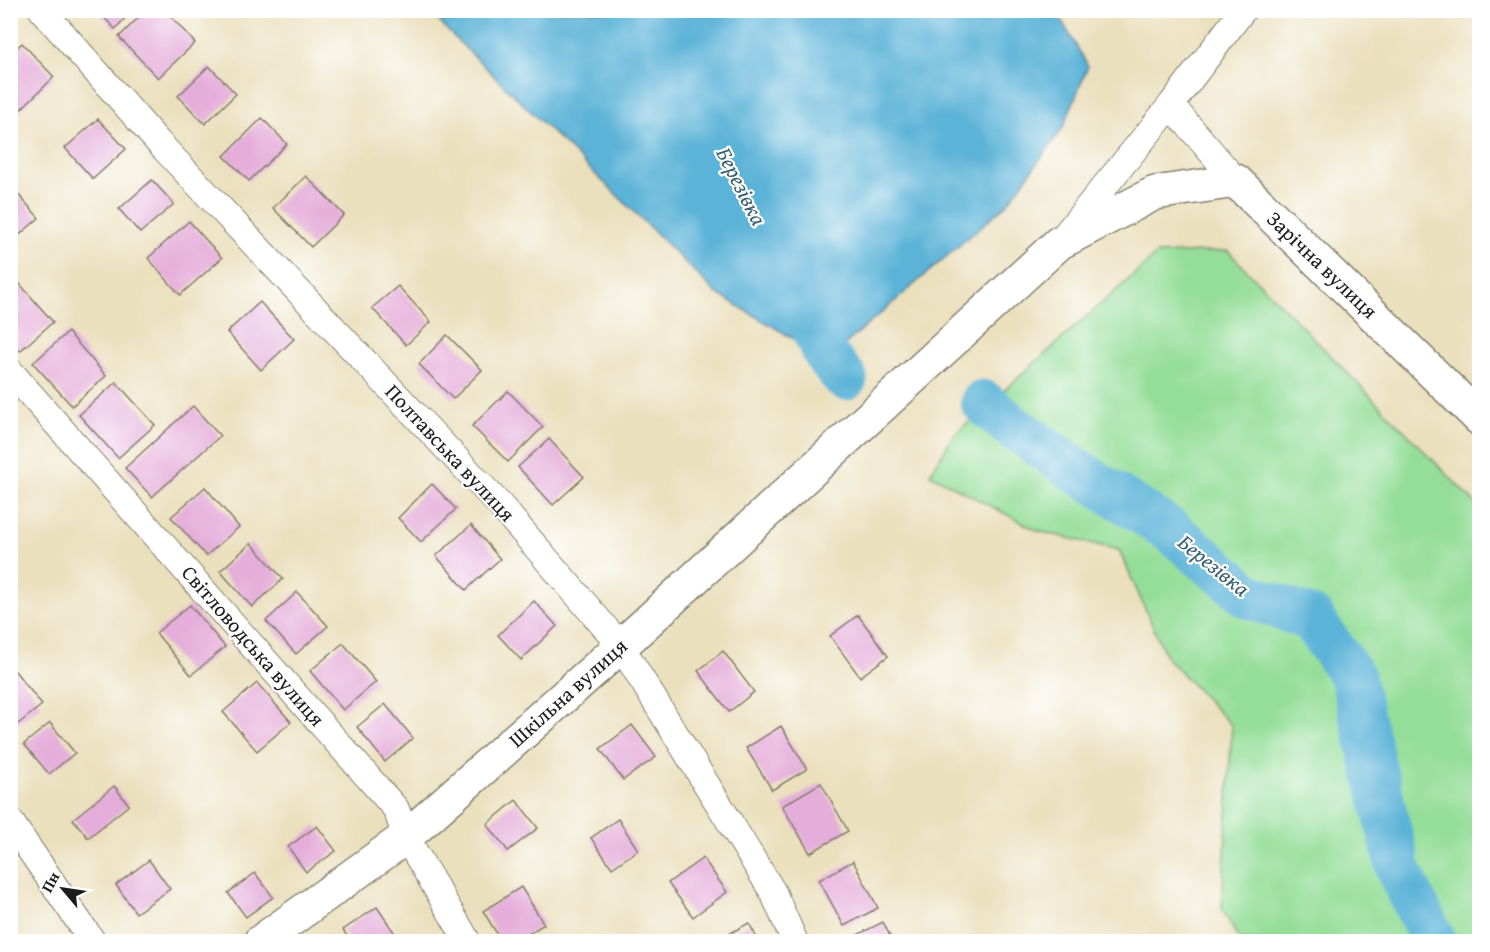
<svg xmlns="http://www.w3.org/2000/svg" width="1490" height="952" viewBox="0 0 1490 952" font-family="'Gentium Book Plus',serif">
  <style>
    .green { fill: #95de99; stroke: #587d5a; stroke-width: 1.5 }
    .water { fill: #5bb3d8; stroke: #3c687a; stroke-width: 1.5 }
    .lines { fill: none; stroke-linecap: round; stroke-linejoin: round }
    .river { stroke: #5bb3d8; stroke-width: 45 }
    .building { fill: #e5aeda }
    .street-casing { stroke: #847e6d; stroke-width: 28 }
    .secondary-casing { stroke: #847e6d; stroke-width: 36 }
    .street { stroke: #fff; stroke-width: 26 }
    .secondary { stroke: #fff; stroke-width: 33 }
    .labels { text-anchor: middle; stroke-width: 4.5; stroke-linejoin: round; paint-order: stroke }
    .street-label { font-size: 21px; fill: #1c1c1c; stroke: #fff }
    .water-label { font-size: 22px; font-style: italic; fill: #386071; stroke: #fff }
  </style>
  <rect width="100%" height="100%" fill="#fff"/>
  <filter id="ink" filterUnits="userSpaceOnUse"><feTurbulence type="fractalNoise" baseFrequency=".0167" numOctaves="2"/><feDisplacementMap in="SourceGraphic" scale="12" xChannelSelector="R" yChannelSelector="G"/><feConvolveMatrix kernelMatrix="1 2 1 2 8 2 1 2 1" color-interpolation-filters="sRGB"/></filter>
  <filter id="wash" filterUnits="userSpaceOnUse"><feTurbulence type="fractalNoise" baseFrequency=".008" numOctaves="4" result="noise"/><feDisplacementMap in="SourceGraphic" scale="24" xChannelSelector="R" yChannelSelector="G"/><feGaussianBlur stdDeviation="1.35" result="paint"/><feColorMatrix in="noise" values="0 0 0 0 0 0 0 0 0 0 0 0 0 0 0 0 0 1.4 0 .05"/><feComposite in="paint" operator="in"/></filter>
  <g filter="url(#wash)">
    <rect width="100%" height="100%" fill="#ebe0be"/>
    <polygon class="green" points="1228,251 1479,507 1479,941 1240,941 1222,909 1232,726 1167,658 1119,550 1038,531 930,474 953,436 1157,254"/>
    <polygon class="water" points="429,11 1056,11 1088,66 1063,128 1007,204 828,359 716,293 626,204 454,37"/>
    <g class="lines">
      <g class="river">
        <polyline points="801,305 828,359 845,378"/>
        <polyline points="983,402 1013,427 1068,465 1170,530 1249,596 1312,619 1352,676 1399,871 1434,942"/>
      </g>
    </g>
    <g id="blocks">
      <g class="building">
        <polygon points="97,10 133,10 115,29"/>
        <polygon points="146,10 165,10 195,43 158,78 119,37"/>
        <polygon points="22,43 54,77 17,113 10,106 10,54"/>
        <polygon points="209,66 236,94 205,124 178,96"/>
        <polygon points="262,118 287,144 249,181 224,156"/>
        <polygon points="98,119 126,149 93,179 65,148"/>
        <polygon points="306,176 344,215 311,247 273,208"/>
        <polygon points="152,180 174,204 140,233 119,209"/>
        <polygon points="17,193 39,218 10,243 10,199"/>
        <polygon points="189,221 222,258 180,295 148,258"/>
        <polygon points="19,283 53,322 20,351 10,341 10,291"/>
        <polygon points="398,286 431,322 406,345 372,308"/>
        <polygon points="260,302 294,339 261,370 227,332"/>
        <polygon points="68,332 106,376 72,406 33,363"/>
        <polygon points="447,335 482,370 453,399 419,364"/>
        <polygon points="116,382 155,425 118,458 79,415"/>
        <polygon points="508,391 543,427 508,462 472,426"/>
        <polygon points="193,406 220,436 152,497 125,468"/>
        <polygon points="549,439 584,477 553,505 518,467"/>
        <polygon points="432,484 456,509 421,542 398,518"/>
        <polygon points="205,487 239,527 206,556 171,517"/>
        <polygon points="471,525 500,559 466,590 436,556"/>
        <polygon points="251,543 283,579 252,607 220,571"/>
        <polygon points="297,592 328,626 296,654 266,621"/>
        <polygon points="534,601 557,626 521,660 498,635"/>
        <polygon points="190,605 225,647 191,675 156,633"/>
        <polygon points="858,615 888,656 860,677 830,636"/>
        <polygon points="343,643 376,682 343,710 310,671"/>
        <polygon points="723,651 754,692 729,712 698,671"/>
        <polygon points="15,671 42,705 13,728 10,725 10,675"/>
        <polygon points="257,683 291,722 257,751 223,712"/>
        <polygon points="385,704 413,738 385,762 357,727"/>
        <polygon points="50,723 75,753 49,774 24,744"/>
        <polygon points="632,725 656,757 623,780 600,749"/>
        <polygon points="781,726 807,769 772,790 746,748"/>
        <polygon points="821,783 848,831 810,853 782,806"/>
        <polygon points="114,786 129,805 88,838 73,819"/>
        <polygon points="516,800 538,828 508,851 487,824"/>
        <polygon points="618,819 638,850 612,868 591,838"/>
        <polygon points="317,826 336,851 306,872 288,847"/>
        <polygon points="703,858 727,892 693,917 668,883"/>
        <polygon points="149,860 170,889 136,913 116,885"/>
        <polygon points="853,861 878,908 844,926 819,880"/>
        <polygon points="255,873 273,897 246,917 228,893"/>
        <polygon points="521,887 544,924 516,942 502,942 483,911"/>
        <polygon points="377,907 398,938 393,942 351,942 343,930"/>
        <polygon points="883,922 893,942 855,942 853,937"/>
        <polygon points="749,923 759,942 714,942"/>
      </g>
    </g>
  </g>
  <g filter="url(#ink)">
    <use href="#blocks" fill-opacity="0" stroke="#847e6d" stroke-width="1.5"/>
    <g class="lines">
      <defs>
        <g id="street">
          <polyline points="42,10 158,142 499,504 621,646 773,892 795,942"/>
          <polyline points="1171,105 1236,181"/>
          <polyline points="1064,236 1171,105 1243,10"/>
          <polyline points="10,371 396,809 406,837 468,942"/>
          <polyline points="10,821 93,942"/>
        </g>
        <polyline id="secondary" points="260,942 406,837 621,646 1059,243 1155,193 1236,181 1480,419"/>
      </defs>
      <use href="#street" class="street-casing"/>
      <use href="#secondary" class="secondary-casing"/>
      <use href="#street" class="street"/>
      <use href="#secondary" class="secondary"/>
    </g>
  </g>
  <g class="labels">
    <g class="street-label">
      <text transform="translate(1322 265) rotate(44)" y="7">Зарічна вулиця</text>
      <text transform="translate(450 453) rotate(47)" y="7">Полтавська вулиця</text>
      <text transform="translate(253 646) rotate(49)" y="7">Світловодська вулиця</text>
      <text transform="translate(568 693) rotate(-42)" y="7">Шкільна вулиця</text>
    </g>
    <g class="water-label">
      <text transform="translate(742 186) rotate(63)" y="8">Березівка</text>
      <text transform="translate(1214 565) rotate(39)" y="8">Березівка</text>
    </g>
  </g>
  <rect width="1490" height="952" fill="none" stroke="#fff" stroke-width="36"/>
  <g transform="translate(63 889) rotate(299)" stroke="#ffffff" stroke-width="4.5" paint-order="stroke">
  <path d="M0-4.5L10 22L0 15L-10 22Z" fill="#1c1c1c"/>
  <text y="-9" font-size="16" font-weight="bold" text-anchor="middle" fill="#1c1c1c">Пн</text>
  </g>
</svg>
